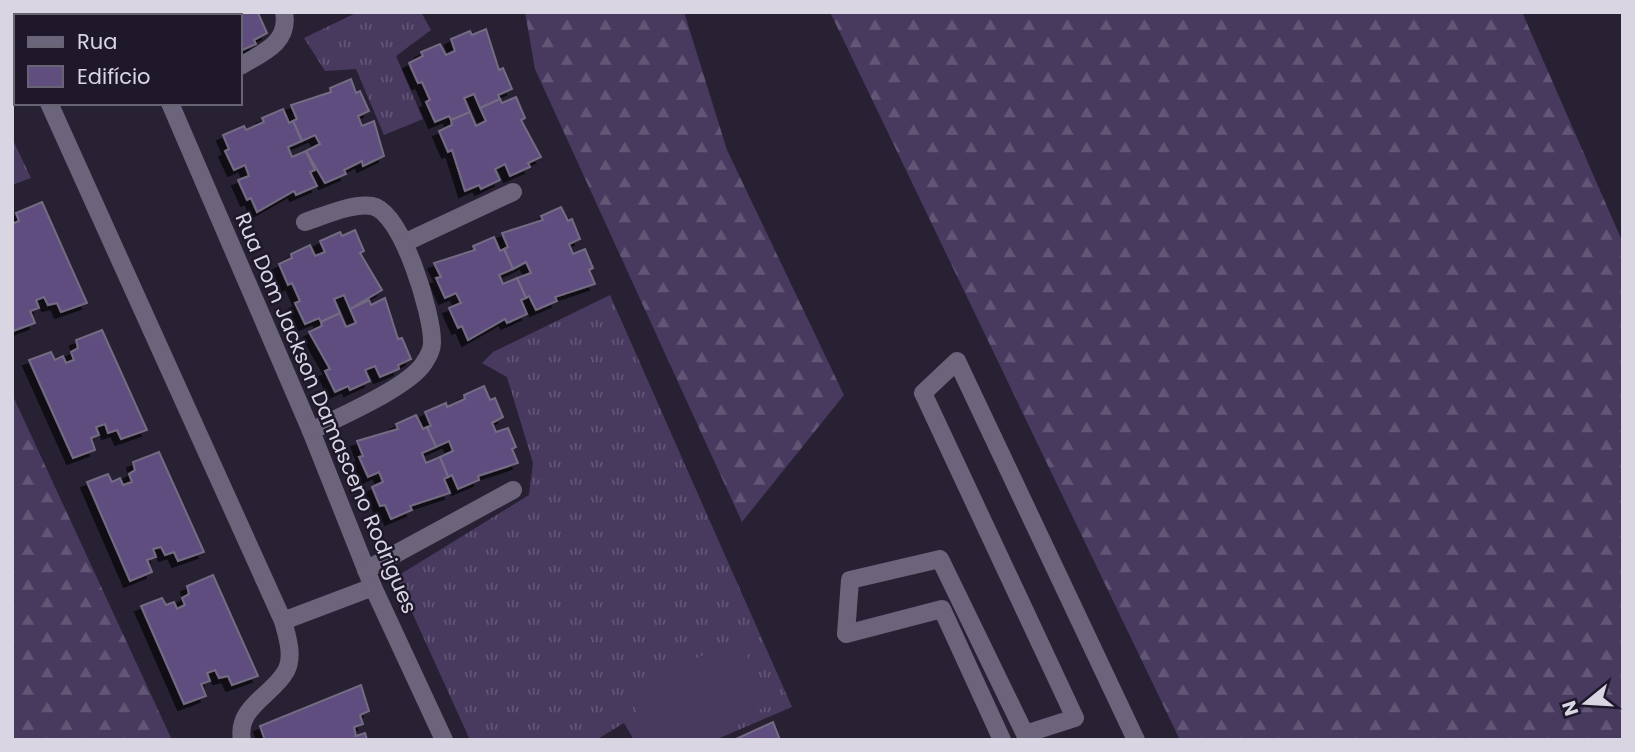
<svg xmlns="http://www.w3.org/2000/svg" width="1635" height="752" viewBox="0 0 1635 752" font-family="Poppins,sans-serif">
  <style>
    .grass { fill: url(#grass-tufts) }
    .forest { fill: url(#forest-firs) }
    .garden { fill: #483a5f }
    .building { fill: #604e7f; stroke: #736c82; stroke-width: 2; filter: url(#shadow) }
    .lines { fill: none; stroke-linecap: round; stroke-linejoin: round }
    .minor { stroke: #6c647b; stroke-width: 18 }
    .labels { text-anchor: middle; stroke-width: 5; stroke-linejoin: round; paint-order: stroke }
    .street-label { font-size: 21px; fill: #d9d5e2; stroke: #1e182a }
  </style>
  <defs>
    <pattern id="grass-tufts" width="24" height="20" patternUnits="userSpaceOnUse" patternTransform="scale(1.75)"><rect width="24" height="20" fill="#483a5f"/><path d="M3 7l-1-3M5 7V3M7 7l1-3M15 17l-1-3M17 17v-4M19 17l1-3" fill="none" stroke="#625676"/></pattern>
    <pattern id="forest-firs" width="22" height="20" patternUnits="userSpaceOnUse" patternTransform="scale(1.75)"><rect width="22" height="20" fill="#483a5f"/><path d="M5 1l3.5 6h-7zM16 11l3.5 6h-7z" fill="#625676"/></pattern>
    <filter id="shadow"><feDropShadow dx="-6" dy="6" stdDeviation="0" flood-color="#0009"/></filter>
  </defs>
  <rect width="100%" height="100%" fill="#282134"/>
  <g class="grass">
    <polygon points="358,12 421,12 431,30 396,56 423,119 384,135 356,69 325,71 304,38"/>
    <polygon points="12,138 31,178 12,185"/>
    <polygon points="610,295 792,707 715,740 634,740 624,723 596,740 470,740 396,577 529,495 533,463 507,377 482,363 493,352"/>
  </g>
  <g class="forest">
    <polygon points="525,12 684,12 727,150 844,395 742,522 535,69"/>
    <polygon points="830,12 1522,12 1623,243 1623,740 1180,740"/>
    <polygon points="12,394 172,740 12,740"/>
  </g>
  <polygon class="garden" points="740,638 768,706 683,740 649,740 627,691"/>
  <g class="building">
    <polygon points="167,12 258,13 267,33 254,40 256,44 240,51 240,16 168,16"/>
    <polygon points="486,29 499,70 503,68 512,89 498,95 500,99 480,108 474,94 464,98 470,112 451,120 449,116 435,122 426,102 430,100 422,82 418,83 409,63 423,56 421,52 440,44 446,55 455,51 451,39 470,31 472,35"/>
    <polygon points="351,79 356,93 360,91 369,111 358,116 362,126 374,121 384,156 363,166 362,161 344,170 346,174 325,183 306,151 320,144 315,135 302,141 293,121 297,119 291,105 331,92 330,88"/>
    <polygon points="516,97 525,118 521,120 541,157 528,163 530,167 510,176 505,164 495,169 500,180 481,189 479,185 465,191 452,150 448,152 439,131 452,125 451,120 470,112 476,126 486,121 480,108 500,99 502,103"/>
    <polygon points="283,109 289,123 293,121 302,141 288,147 292,157 306,151 315,170 310,172 317,186 296,195 294,191 257,212 251,198 247,200 238,180 249,176 245,165 234,170 225,151 229,149 223,135 244,126 246,130 264,122 262,118"/>
    <polygon points="42,202 87,303 61,312 57,303 48,305 44,297 36,300 39,308 30,311 35,323 13,331 12,224 19,221 16,213"/>
    <polygon points="561,207 568,221 572,219 580,239 569,244 573,254 585,249 593,268 589,270 595,284 555,297 557,301 536,310 529,296 526,298 517,278 531,273 526,262 513,269 504,249 508,247 502,233 543,220 541,216"/>
    <polygon points="355,230 364,251 360,253 382,290 350,309 344,295 334,299 340,313 321,322 319,318 305,324 295,303 300,301 292,283 288,285 279,264 292,258 291,254 310,245 315,256 325,252 320,241 340,232 342,236"/>
    <polygon points="494,237 500,251 504,249 513,269 499,275 503,284 517,278 526,298 521,300 527,314 507,323 505,319 468,340 462,326 458,328 449,308 461,303 456,293 445,298 436,278 441,277 434,263 475,250 473,246"/>
    <polygon points="385,298 398,339 402,338 411,359 398,365 399,369 380,377 375,366 365,370 370,381 350,390 348,386 335,392 325,371 330,369 309,332 322,326 321,322 340,313 346,327 356,323 350,309 369,300 371,305"/>
    <polygon points="102,330 147,430 121,439 117,430 108,433 105,424 96,427 99,435 91,438 95,450 73,458 29,360 51,352 55,360 63,356 66,363 74,360 71,352 78,348 76,340"/>
    <polygon points="484,386 490,400 495,398 503,417 492,423 496,432 508,428 516,447 512,449 518,463 478,476 479,480 458,489 452,475 448,477 440,457 453,451 449,441 436,447 427,427 431,426 425,412 446,403 447,407 465,399 464,395"/>
    <polygon points="416,415 423,429 427,427 436,447 422,453 426,463 440,457 448,477 444,479 450,493 410,506 412,510 391,519 385,505 380,506 372,487 383,482 379,472 368,477 359,457 363,456 357,441 398,429 396,424"/>
    <polygon points="159,452 204,552 178,561 174,552 165,555 161,547 153,549 156,557 147,560 152,572 130,581 87,482 108,474 112,482 120,478 123,485 132,482 129,474 135,470 133,462"/>
    <polygon points="213,575 258,676 232,685 228,676 219,678 215,670 207,673 210,681 201,684 206,696 184,704 141,606 162,598 166,605 174,602 177,609 185,605 182,598 189,594 187,586"/>
    <polygon points="361,685 369,711 360,715 363,724 354,727 356,736 365,733 367,740 265,740 260,726"/>
    <polygon points="773,722 780,740 734,740"/>
  </g>
  <g class="lines">
    <g class="minor">
      <polyline points="130,12 132,16"/>
      <polyline points="12,22 16,30"/>
      <path d="M 240,66 C 262,53 290,43 284,12"/>
      <polyline points="49,103 283,621 373,587"/>
      <polyline points="170,103 311,431 373,587 444,740"/>
      <path d="M 305,222 C 324,216 351,203 372,206 C 402,211 433,316 432,343 C 432,349 428,357 424,363 C 409,387 339,417 311,431"/>
      <polyline points="404,243 513,192"/>
      <polyline points="366,570 513,490"/>
      <path d="M 242,740 C 236,707 273,695 286,671 C 294,656 287,636 283,621"/>
      <polyline points="1002,740 942,609 846,634 850,580 940,559 1025,734 1075,718 923,393 957,361 1136,740"/>
    </g>
  </g>
  <g class="labels">
    <g class="street-label">
      <text transform="translate(326 413) rotate(67)" y="7">Rua Dom Jackson Damasceno Rodrigues</text>
    </g>
  </g>
  <rect width="1635" height="752" fill="none" stroke="#d9d5e2" stroke-width="28"/>
  <rect x="14" y="14" width="228" height="91" fill="#1e182a" stroke="#696474" stroke-width="2"/>
  <rect x="28" y="37" width="35" height="10" fill="#6c647b" stroke="#696474" stroke-width="2"/>
  <text x="77" y="49" font-size="21" fill="#d9d5e2">Rua</text>
  <rect x="28" y="66" width="35" height="21" fill="#604e7f" stroke="#696474" stroke-width="2"/>
  <text x="77" y="84" font-size="21" fill="#d9d5e2">Edifício</text>
  <g transform="translate(1586 703) rotate(252)" stroke="#1e182a" stroke-width="5" paint-order="stroke">
  <path d="M0-5L12 26L0 18L-12 26Z" fill="#d9d5e2"/>
  <text y="-10" font-size="19" font-weight="bold" text-anchor="middle" fill="#d9d5e2">N</text>
  </g>
</svg>
